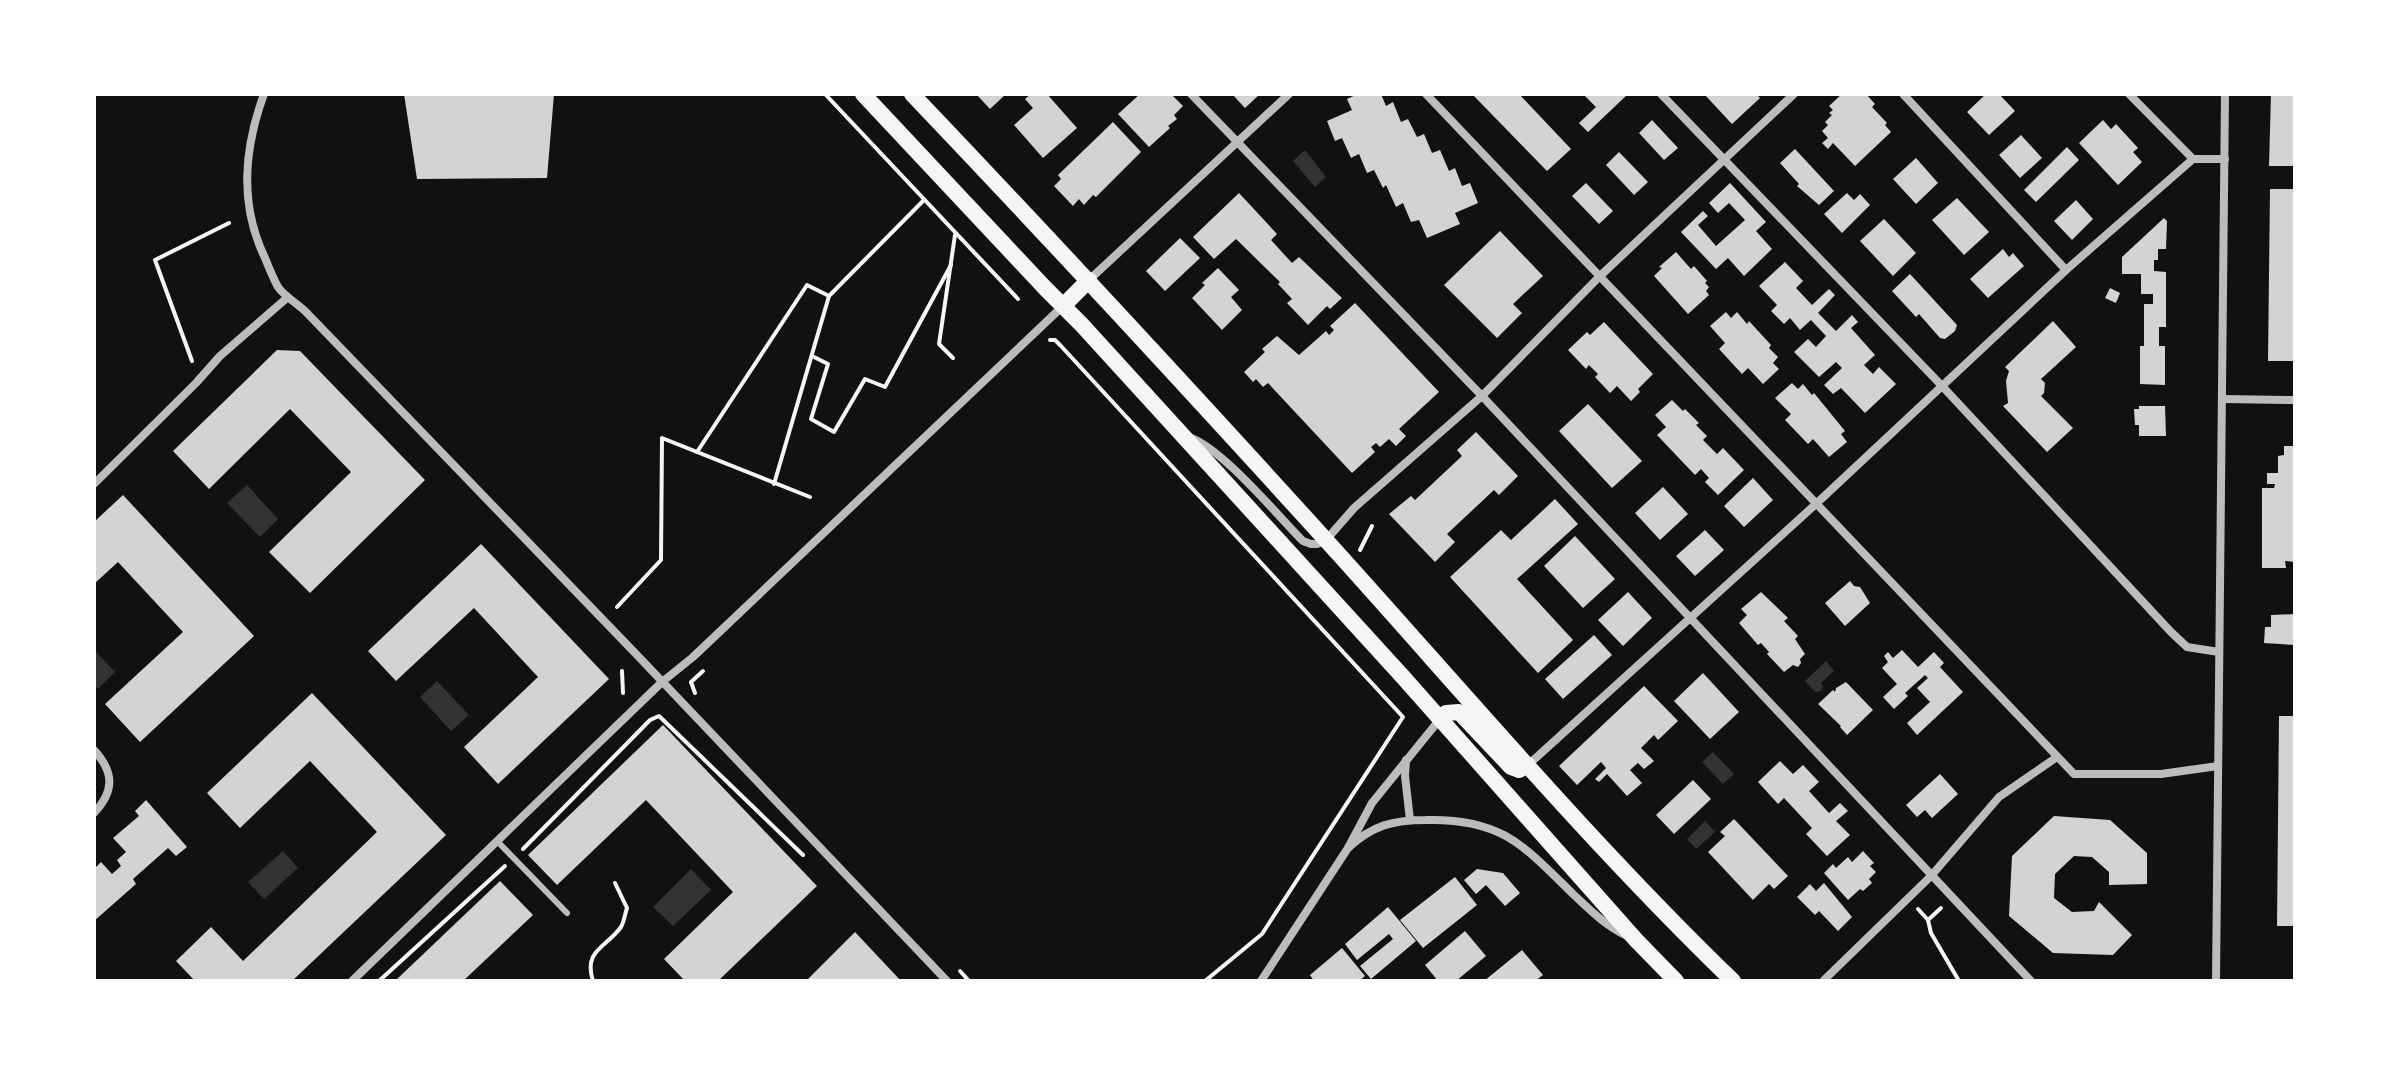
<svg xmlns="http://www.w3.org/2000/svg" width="2389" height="1075" viewBox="0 0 2389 1075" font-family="'Fira Sans',sans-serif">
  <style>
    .water { fill: #333 }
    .building { fill: #d3d3d3 }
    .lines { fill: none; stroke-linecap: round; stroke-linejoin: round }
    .path { stroke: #f5f5f5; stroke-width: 4 }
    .service { stroke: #bcbcbc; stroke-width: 6 }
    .minor { stroke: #bcbcbc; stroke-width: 8 }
    .secondary { stroke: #f5f5f5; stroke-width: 16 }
  </style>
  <rect width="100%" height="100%" fill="#111"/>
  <g class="water">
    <polygon points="1305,150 1326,177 1315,187 1293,161"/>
    <polygon points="247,485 278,519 260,537 227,503"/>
    <polygon points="94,650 115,672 98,689 94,685"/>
    <polygon points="1826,661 1834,671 1821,683 1823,687 1821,691 1815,692 1805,681"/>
    <polygon points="437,681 469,715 451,731 420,697"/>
    <polygon points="1713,752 1734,774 1723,784 1702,762"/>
    <polygon points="1705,821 1715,832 1696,849 1687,839"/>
    <polygon points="283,851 298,868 264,899 248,882"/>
    <polygon points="691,869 711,890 673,926 653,907"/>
  </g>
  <g class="building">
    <polygon points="404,94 554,94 547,178 417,179"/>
    <polygon points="976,94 1006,94 990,109"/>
    <polygon points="1031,94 1047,94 1077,128 1043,158 1014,125 1033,108 1025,99"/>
    <polygon points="1140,94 1171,94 1183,106 1174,115 1177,119 1168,126 1170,128 1149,147 1118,114"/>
    <polygon points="1232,94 1260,94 1245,108"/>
    <polygon points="1358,94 1381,94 1386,106 1393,102 1401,122 1408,119 1417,137 1424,134 1432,153 1440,150 1449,171 1455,168 1462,186 1470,183 1478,203 1455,213 1460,224 1427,238 1419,220 1411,222 1403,203 1396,207 1386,185 1383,188 1374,170 1367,173 1359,154 1351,158 1342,138 1335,141 1327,121 1352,110 1347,99"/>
    <polygon points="1472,94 1519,94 1571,149 1547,171"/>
    <polygon points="1583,94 1628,94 1588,132 1579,123 1596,107"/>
    <polygon points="1704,94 1756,94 1760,98 1732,124"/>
    <polygon points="1842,94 1866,94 1875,104 1872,107 1887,123 1885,125 1891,132 1855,166 1833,143 1828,149 1822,143 1828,138 1822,131 1828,125 1825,122 1832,115 1829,113 1833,110 1829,106"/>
    <polygon points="1986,94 1999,94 2015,111 1989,135 1967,112"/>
    <polygon points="2271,94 2295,94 2295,166 2269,166"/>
    <polygon points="1652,120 1678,148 1664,160 1639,133"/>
    <polygon points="2103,120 2111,129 2116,124 2138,148 2133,152 2142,162 2118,185 2079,143"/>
    <polygon points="1113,122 1141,152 1096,197 1093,195 1084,205 1079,199 1073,206 1054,186 1061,179 1058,175"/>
    <polygon points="2021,135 2042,158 2020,178 1999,155"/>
    <polygon points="2067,147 2079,160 2036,202 2024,190"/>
    <polygon points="1795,149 1834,191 1819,205 1797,186 1799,184 1780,163"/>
    <polygon points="1619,152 1648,182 1634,195 1606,165"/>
    <polygon points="1916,158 1938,183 1916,204 1893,179"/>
    <polygon points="1586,183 1613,211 1599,224 1572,196"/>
    <polygon points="1730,183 1766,222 1756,231 1772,249 1744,276 1728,258 1716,269 1681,232 1703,211 1708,216 1698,225 1716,246 1745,220 1729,203 1718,213 1709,203"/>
    <polygon points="2270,189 2295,189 2295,361 2268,361"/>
    <polygon points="1239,193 1277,234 1271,240 1292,263 1299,257 1342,298 1330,309 1327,306 1308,325 1287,303 1292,299 1278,284 1280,282 1236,239 1214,259 1193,237"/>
    <polygon points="1847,193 1854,200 1860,194 1870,205 1842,233 1824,214"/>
    <polygon points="1957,198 1989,232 1964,255 1932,220"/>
    <polygon points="2076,200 2093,219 2072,240 2054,221"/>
    <polygon points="2164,218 2167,221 2166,249 2158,249 2158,260 2154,260 2154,271 2166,272 2166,327 2159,327 2159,346 2165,346 2165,385 2140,384 2140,346 2144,346 2144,304 2153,304 2153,294 2141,294 2141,274 2122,274 2122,257"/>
    <polygon points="1884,219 1916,253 1893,276 1860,241"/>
    <polygon points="1500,231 1543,276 1513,304 1522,313 1497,338 1444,285"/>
    <polygon points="1180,238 1200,258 1165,291 1146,271"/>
    <polygon points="2003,249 2009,257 2013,253 2024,266 1988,298 1970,279"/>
    <polygon points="1676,252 1691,269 1694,266 1707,281 1705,283 1709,287 1706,291 1709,295 1688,314 1654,276 1662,268 1659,267"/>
    <polygon points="1785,262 1803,281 1796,288 1812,305 1829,289 1835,295 1818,313 1836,331 1852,315 1858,322 1851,328 1875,355 1864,365 1873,374 1879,367 1896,384 1865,413 1841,388 1833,394 1824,385 1842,368 1836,362 1819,377 1794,352 1808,339 1816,347 1826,336 1811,320 1800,330 1790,318 1784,324 1771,311 1777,305 1759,286"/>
    <polygon points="1218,268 1239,290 1231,297 1242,310 1222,330 1192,298 1205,285 1202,283"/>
    <polygon points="1910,274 1957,325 1955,331 1945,339 1940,338 1919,314 1916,317 1892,291"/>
    <polygon points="2110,288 2120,293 2116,303 2105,298"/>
    <polygon points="1355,303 1439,392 1399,429 1406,436 1396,446 1389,439 1380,447 1376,443 1371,447 1375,452 1352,473 1268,383 1263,387 1256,379 1253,382 1244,372 1265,352 1262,349 1277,336 1299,355 1326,331 1329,335 1334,330 1330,326"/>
    <polygon points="1726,312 1731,318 1737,312 1747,324 1749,321 1771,345 1769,348 1778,357 1773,363 1779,369 1763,384 1748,368 1742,374 1719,349 1725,343 1710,326"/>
    <polygon points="2053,321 2076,347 2041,379 2045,383 2044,393 2041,396 2073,428 2047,452 2003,406 2008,403 2006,381 2009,371 2005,367"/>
    <polygon points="1604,322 1653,374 1638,389 1640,392 1631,401 1617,386 1610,393 1595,377 1598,374 1589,365 1586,369 1568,350 1587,332 1590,335"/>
    <polygon points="277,350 300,351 425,480 310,593 269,552 351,472 290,409 209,489 173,451"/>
    <polygon points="1792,383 1798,389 1803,384 1812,395 1814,393 1845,431 1841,434 1847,442 1829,457 1813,439 1808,444 1785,420 1791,414 1775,398"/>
    <polygon points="1672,400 1683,411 1685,409 1699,423 1696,425 1707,436 1703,440 1717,454 1723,448 1744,470 1718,495 1705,482 1709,478 1701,469 1695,475 1657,435 1666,427 1655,415"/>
    <polygon points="1588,404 1642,461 1612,488 1559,431"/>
    <polygon points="2139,406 2165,406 2166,436 2139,436 2139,425 2135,425 2134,409 2139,409"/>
    <polygon points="1476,432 1518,476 1499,495 1494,490 1447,534 1455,542 1435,562 1389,514 1411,496 1415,500 1462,456 1457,450"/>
    <polygon points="2284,446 2295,446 2295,562 2285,561 2286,568 2262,568 2262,488 2274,488 2275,484 2267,484 2267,473 2278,473 2278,456 2284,455"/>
    <polygon points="1753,478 1773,500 1744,527 1724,506"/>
    <polygon points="1663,487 1688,514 1660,540 1635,513"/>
    <polygon points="123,495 254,636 140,742 105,704 183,632 118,562 94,584 94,522"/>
    <polygon points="1555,499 1578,524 1517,579 1573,640 1538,673 1450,577 1501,530 1511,540"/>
    <polygon points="1705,530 1724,550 1695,576 1676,556"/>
    <polygon points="1575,536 1615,579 1583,608 1544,566"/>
    <polygon points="481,544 609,679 498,784 464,747 538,677 474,608 396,681 368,651"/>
    <polygon points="1850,581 1854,586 1860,587 1870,603 1845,626 1825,603"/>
    <polygon points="1628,592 1652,618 1623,646 1598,620"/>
    <polygon points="1761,592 1788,618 1784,621 1798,636 1795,639 1805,654 1800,659 1801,663 1798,667 1793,665 1784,672 1767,654 1769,652 1761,643 1758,645 1739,623 1747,615 1741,609"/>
    <polygon points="2295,614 2295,645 2264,643 2265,627 2271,627 2271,615"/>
    <polygon points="1594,635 1612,655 1563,699 1545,679"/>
    <polygon points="1902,650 1918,667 1934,652 1944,663 1940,667 1963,692 1917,735 1907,723 1930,702 1917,688 1928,678 1925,675 1905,693 1908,696 1894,709 1883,697 1897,684 1882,668 1888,662 1884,656 1888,652 1893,658"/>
    <polygon points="1703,673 1739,712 1710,739 1674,701"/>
    <polygon points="1846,682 1873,710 1847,735 1840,727 1841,726 1818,704 1833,690 1835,692 1836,688"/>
    <polygon points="1644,686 1678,721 1658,740 1654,735 1641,748 1654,761 1644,769 1638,763 1630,770 1642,783 1627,796 1607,774 1599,782 1595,779 1606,768 1601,762 1577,785 1559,766"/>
    <polygon points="312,693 446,835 292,981 195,981 176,961 211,927 243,961 377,832 310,761 240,828 207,793"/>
    <polygon points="2279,716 2295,716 2295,926 2277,926"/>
    <polygon points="663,725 817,886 718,981 685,981 664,959 733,892 646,800 557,885 528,855"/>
    <polygon points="1780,761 1793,774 1803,765 1819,782 1809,791 1829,813 1840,803 1848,811 1836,821 1850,835 1827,856 1806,834 1812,828 1784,798 1778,804 1758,782"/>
    <polygon points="1940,774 1958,794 1932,818 1925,810 1917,817 1906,805"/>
    <polygon points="1693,780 1711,799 1674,834 1656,815"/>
    <polygon points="146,800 187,847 176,856 168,848 133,879 136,884 94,921 94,869 101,862 112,874 121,866 117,860 126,852 113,838 139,816 135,811"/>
    <polygon points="2054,816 2110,820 2147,853 2147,884 2109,885 2109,872 2092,857 2074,856 2055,874 2054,898 2072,912 2094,911 2099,902 2132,935 2113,955 2053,953 2009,916 2012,856"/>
    <polygon points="1734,819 1788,876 1774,889 1769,884 1753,900 1708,852 1725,836 1720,832"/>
    <polygon points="1863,851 1874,863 1870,866 1876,872 1869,879 1872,883 1863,891 1860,889 1848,900 1824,873 1833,864 1836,868 1848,857 1852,862"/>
    <polygon points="1477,869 1503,873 1520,893 1505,906 1486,885 1476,894 1464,880"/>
    <polygon points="1455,877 1477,905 1423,948 1400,920"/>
    <polygon points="500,881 533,915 463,981 395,981"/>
    <polygon points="1824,883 1852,917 1838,931 1819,911 1815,915 1797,897 1810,884 1816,891"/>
    <polygon points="1388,907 1416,941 1371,979 1360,966 1393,939 1389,934 1357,960 1345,944"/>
    <polygon points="1465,931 1486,956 1456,981 1438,981 1425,965"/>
    <polygon points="855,932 901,981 806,981"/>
    <polygon points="1342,948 1365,976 1359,981 1314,981 1310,975"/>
    <polygon points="1522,950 1543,975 1535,981 1484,981"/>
  </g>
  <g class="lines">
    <g class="path">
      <polyline points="825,94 1018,299"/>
      <polyline points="1050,340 1055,340 1061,346 1403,717 1262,934 1205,981"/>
      <polyline points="812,356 828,364 811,419 834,432 865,379 885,387 951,265"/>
      <polyline points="953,358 939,344 955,235"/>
      <polyline points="192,361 155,260 229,223"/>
      <polyline points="697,452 807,285 829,296"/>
      <polyline points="774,484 829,296 924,200"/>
      <polyline points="1360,550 1372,526"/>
      <polyline points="617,607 661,560 662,438 810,497"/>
      <polyline points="622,671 623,693"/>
      <polyline points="695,693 691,682 703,671"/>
      <polyline points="523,849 650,720 659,716 803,855"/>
      <polyline points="1918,909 1928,920 1941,908"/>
      <polyline points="1928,920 1931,933 1959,981"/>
      <polyline points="960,971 969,981"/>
      <polyline points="379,981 505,866"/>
      <path d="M 593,981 C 583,950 606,948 621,927 C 624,922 625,914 627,908 L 615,883"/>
    </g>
    <polyline class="service" points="498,842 567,913"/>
    <g class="minor">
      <path d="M 264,94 C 244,149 239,204 265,258 C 269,268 273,278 278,287 C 285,297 297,303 306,312 L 637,655 L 947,981"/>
      <polyline points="1191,94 1482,396 2031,981"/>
      <polyline points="1426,94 2074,774 2161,774 2218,766"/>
      <polyline points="1661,94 1943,387 2171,632 2187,647 2219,652"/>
      <polyline points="1903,94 2066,270"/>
      <polyline points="2129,94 2193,159"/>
      <polyline points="2193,159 2225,159"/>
      <polyline points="1089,280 1289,94"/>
      <polyline points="2222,399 2295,400"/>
      <path d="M 1189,437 C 1223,449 1276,514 1303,541 L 1311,544 L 1317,544 L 1326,540 L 1354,508 L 1482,396 L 1600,276 L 1794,94"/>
      <polyline points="94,484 196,383 220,356 288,297"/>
      <path d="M 94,750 C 114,772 115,791 94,813"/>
      <polyline points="1406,760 1405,776 1410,820"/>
      <polyline points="1528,765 1817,503 2066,270 2193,159"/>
      <path d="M 1348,848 C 1373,825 1393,820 1426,820 C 1502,818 1524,846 1574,895 C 1591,911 1606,926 1627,936"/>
      <polyline points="352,981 662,682 693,657 1063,306"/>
      <polyline points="1261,981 1348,848 1372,803 1440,719"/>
      <polyline points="1823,981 1931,876 1999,797 2057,757"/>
      <polyline points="2216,981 2225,94"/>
    </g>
    <g class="secondary">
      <polyline points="863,94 1045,288 1082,325 1403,677 1636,940 1676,981"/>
      <path d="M 912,94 C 1052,241 1189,389 1325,539 C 1460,688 1589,842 1733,981"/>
      <polyline points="1064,305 1089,280"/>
      <polyline points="1440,719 1446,713 1459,712 1511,767 1519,770 1528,765"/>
    </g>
  </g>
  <rect width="2389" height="1075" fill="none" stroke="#ffffff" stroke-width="192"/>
</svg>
